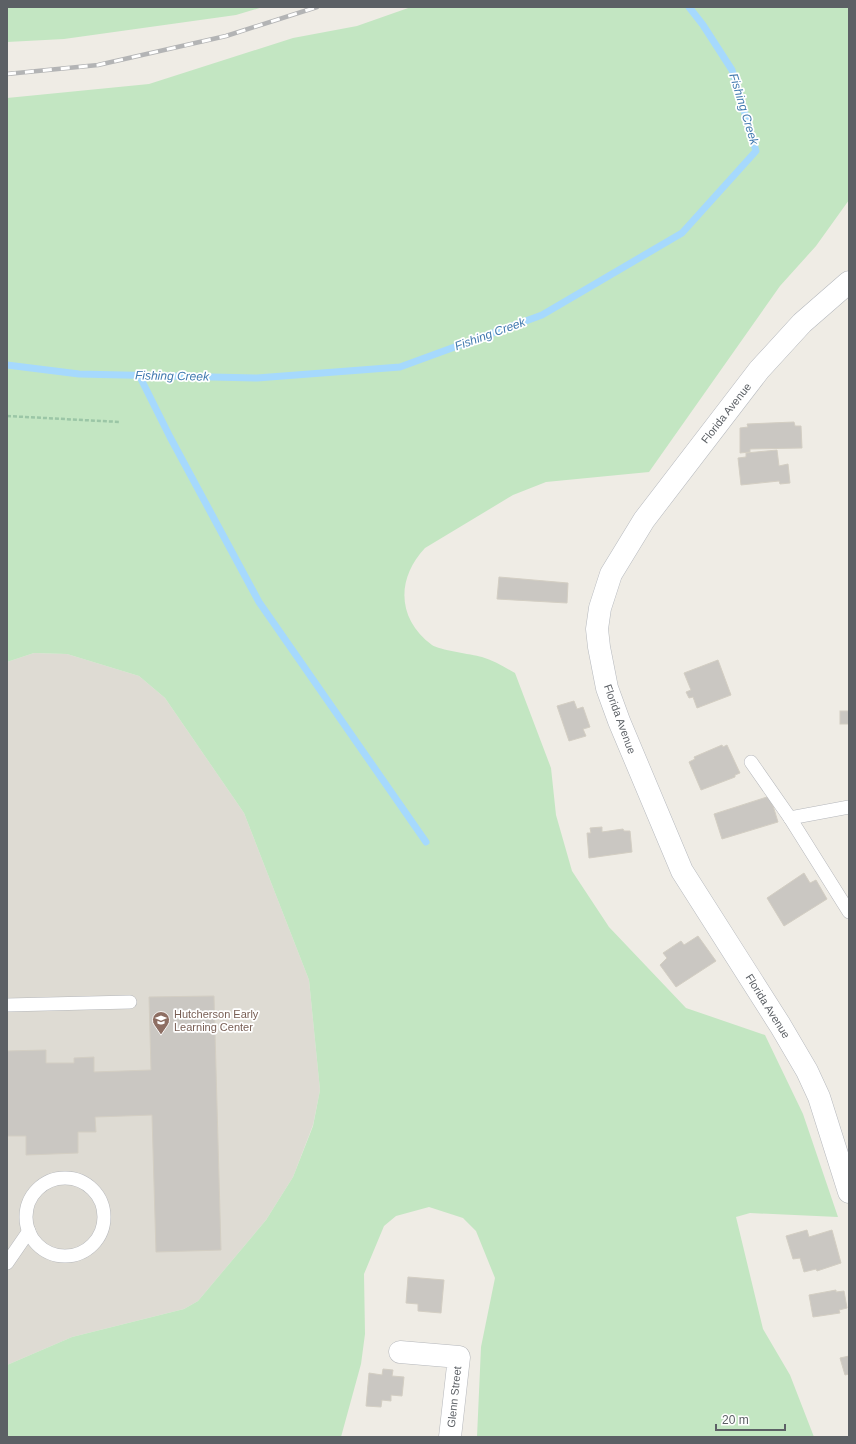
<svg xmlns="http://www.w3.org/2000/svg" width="856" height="1444" viewBox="0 0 856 1444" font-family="Helvetica,sans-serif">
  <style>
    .education { fill: #dedbd3 }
    .green { fill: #c3e6c2 }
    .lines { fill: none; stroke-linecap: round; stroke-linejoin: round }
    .stream { stroke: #a6d9fd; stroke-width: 7 }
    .building { fill: #cac7c2; stroke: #d3cec3 }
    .service-casing { stroke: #b5b7bb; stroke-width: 14 }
    .minor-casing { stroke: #b5b7bb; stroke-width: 23 }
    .secondary-casing { stroke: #b6b9be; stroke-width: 23 }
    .path { stroke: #9bc6a6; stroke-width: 2.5; stroke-dasharray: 4 2; stroke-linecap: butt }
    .service { stroke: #fff; stroke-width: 13 }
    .minor { stroke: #fff; stroke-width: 22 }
    .secondary { stroke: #fff; stroke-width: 22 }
    .rail-casing { stroke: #b3b4b5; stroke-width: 4.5 }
    .rail { stroke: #fff; stroke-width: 3; stroke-dasharray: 9; stroke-linecap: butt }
    .labels { text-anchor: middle; stroke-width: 3.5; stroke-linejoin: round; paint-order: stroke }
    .street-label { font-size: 11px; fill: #5c6065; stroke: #fff }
    .education-label { font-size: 11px; fill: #785e54; stroke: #fff; text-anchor: start }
    .water-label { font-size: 12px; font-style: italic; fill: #427aaf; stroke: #fff }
  </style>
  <rect width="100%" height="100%" fill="#efece5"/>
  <polygon class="education" points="34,653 67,654 139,676 165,698 244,813 309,980 320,1090 313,1125 293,1177 266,1220 198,1301 184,1309 72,1337 7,1365 7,662"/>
  <g class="green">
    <polygon points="7,7 263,7 236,15 64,39 7,42"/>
    <path d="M 411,7 L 849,7 L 849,200 L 816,246 L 780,286 L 649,472 L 546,482 L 513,495 L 425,548 C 396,579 397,619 432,645 C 439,650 471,654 482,657 C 493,660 504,667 515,673 L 551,768 L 556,815 L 572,871 L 609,927 L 686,1008 L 765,1035 L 803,1114 L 838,1217 L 750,1213 L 736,1217 L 763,1329 L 790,1375 L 814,1437 L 477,1437 L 481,1347 L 495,1278 L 476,1231 L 463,1218 L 429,1207 L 396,1216 L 384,1226 L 364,1274 L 365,1334 L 361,1364 L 341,1437 L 7,1437 L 7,1365 L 72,1337 L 184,1309 L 198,1301 L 266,1220 L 293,1177 L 313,1126 L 320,1090 L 309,980 L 244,813 L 165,698 L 139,676 L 67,654 L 34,653 L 7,662 L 7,98 L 149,84 L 293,38 L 357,26 Z"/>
  </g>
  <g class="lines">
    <g class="stream">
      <polyline points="7,365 79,374 257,378 400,367 542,315 682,233 756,151 732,70 703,25 689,7"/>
      <polyline points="139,375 170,437 259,602 426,842"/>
    </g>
  </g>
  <g class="building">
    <polygon points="794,422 795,426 801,426 802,448 750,449 750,452 740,453 740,428 748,427 747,424"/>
    <polygon points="777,450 779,466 788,464 790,483 780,484 779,481 741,485 738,458 746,457 746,453"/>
    <polygon points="499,577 568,583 567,603 497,599"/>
    <polygon points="718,660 731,695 697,708 693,697 689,698 686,692 691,690 684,673"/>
    <polygon points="574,701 577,709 583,707 590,727 583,729 586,736 569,741 557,706"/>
    <rect x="840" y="711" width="9" height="13"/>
    <polygon points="722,745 723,747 727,745 740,773 735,775 735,777 701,790 689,762 695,759 694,757"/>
    <polygon points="770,796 778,822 722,839 714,814"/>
    <polygon points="602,827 602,832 623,829 624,831 630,831 632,852 589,858 587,833 591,833 590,828"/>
    <polygon points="804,873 810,883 816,880 827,899 784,926 767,898"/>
    <polygon points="698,936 716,961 676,987 660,965 667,958 663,953 681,941 684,945"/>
    <polygon points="214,996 221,1250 156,1252 152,1115 95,1117 96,1132 78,1132 78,1153 26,1155 26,1136 7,1136 7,1051 46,1050 46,1063 74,1063 74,1058 94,1057 94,1072 151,1070 149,997"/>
    <polygon points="807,1230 809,1237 832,1230 841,1263 817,1271 816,1269 804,1272 800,1258 793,1259 786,1236"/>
    <polygon points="408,1277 444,1280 441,1313 418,1311 418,1304 406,1303"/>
    <polygon points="836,1290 836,1292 844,1291 847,1308 839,1310 840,1313 813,1317 809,1295"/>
    <polygon points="849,1356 849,1374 845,1375 840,1358"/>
    <polygon points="383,1369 393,1370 392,1376 404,1377 402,1396 391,1395 391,1401 382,1400 381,1407 366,1406 369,1373 382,1375"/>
  </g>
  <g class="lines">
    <defs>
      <g id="service">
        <polyline points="751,762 790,818 849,912"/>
        <polyline points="790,818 849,807"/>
        <polyline points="7,1005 130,1002"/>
        <circle cx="65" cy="1217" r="39"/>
        <polyline points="7,1263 29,1231"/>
      </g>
      <polyline id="minor" points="400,1352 459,1357 450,1437"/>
      <polyline id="secondary" points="849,282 802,323 759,370 644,520 611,574 600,608 597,629 599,647 607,688 619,721 682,871 780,1025 807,1071 819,1097 849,1192"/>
    </defs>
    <use href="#service" class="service-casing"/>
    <use href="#minor" class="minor-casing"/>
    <use href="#secondary" class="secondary-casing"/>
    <polyline class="path" points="7,416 120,422"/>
    <use href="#service" class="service"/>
    <use href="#minor" class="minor"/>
    <use href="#secondary" class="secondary"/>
    <defs>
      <polyline id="rail" points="7,74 98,65 226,36 317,7"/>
    </defs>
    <use href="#rail" class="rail-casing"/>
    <use href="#rail" class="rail"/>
  </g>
  <defs>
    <symbol id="school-pin" viewBox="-11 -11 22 30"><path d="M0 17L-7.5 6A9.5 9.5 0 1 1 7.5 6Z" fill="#8d6e63" stroke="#fff"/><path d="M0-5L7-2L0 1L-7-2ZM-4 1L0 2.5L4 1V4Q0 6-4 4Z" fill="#fff"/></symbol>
  </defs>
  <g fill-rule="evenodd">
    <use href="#school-pin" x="151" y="1010" width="20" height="27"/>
  </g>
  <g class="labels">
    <g class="street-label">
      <text transform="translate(726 413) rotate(-52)" y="4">Florida Avenue</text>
      <text transform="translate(620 719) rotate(70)" y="4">Florida Avenue</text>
      <text transform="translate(768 1006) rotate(58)" y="4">Florida Avenue</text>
      <text transform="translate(454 1397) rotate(-84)" y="4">Glenn Street</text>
    </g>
    <g class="education-label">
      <text x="174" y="1018">Hutcherson Early<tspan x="174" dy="13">Learning Center</tspan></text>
    </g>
    <g class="water-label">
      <text transform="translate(744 109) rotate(73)" y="4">Fishing Creek</text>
      <text transform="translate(490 334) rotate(-20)" y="4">Fishing Creek</text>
      <text transform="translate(172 376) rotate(1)" y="4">Fishing Creek</text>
    </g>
  </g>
  <rect width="856" height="1444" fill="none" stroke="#5c6065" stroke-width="16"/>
  <path d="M716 1424v6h69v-6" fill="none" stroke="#5c6065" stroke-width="2"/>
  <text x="722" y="1424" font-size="12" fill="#5c6065" stroke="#ffffff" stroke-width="3" paint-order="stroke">20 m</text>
</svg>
